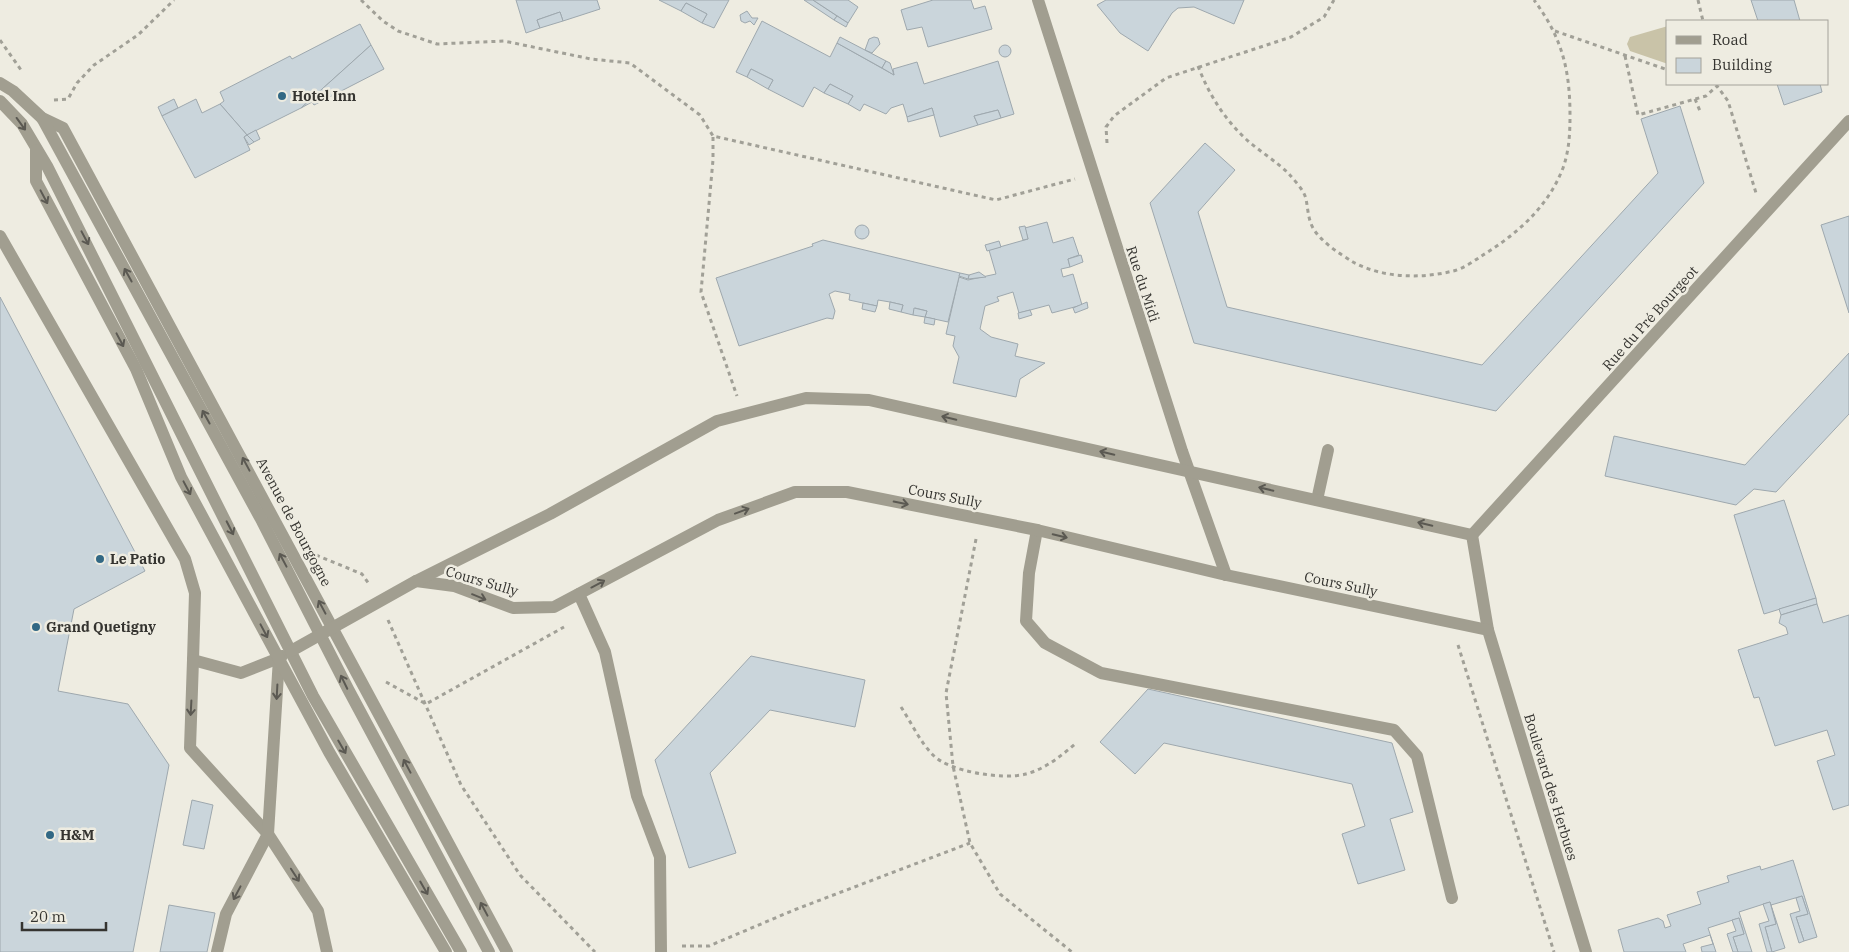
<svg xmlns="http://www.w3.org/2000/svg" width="1849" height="952" viewBox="0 0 1849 952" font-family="'IBM Plex Serif',serif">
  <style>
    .green { fill: #c9c3a8 }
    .building { fill: #cad5db; stroke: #9ea8ae }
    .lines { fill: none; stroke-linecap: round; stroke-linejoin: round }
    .path { stroke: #a1a097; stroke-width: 3; stroke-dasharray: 4 4; stroke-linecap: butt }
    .lane { stroke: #a19e90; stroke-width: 12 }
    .street { stroke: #a19e90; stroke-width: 12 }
    .oneway { stroke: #5b5952 }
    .poi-dot { fill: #326884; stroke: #eeece1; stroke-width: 2 }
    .labels { text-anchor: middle; stroke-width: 5; stroke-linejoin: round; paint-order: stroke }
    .poi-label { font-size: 14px; font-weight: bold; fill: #353430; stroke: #eeece1; text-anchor: start }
    .street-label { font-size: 14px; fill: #353430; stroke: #eeece1 }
  </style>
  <rect width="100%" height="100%" fill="#eeece1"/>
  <polygon class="green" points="1668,26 1668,64 1630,51 1627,44 1630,37"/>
  <g class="building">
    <polygon points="516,0 597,0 600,9 563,21 560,12 537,20 540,28 526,33"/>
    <polygon points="659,0 729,0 714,28 702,23 707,14 686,3 681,11"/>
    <polygon points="804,0 813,0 837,16 834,20"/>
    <polygon points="813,0 848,0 858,7 848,23"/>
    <polygon points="933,0 971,0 974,9 985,6 992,29 928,47 922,27 907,30 901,10"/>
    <polygon points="1106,0 1244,0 1234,24 1194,7 1178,8 1172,13 1148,51 1120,33 1097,5"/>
    <polygon points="1751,0 1794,0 1800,21 1758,21"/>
    <polygon points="686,3 707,14 702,23 681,11"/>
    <polygon points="747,11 752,18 758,18 754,25 750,21 745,23 741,21 740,15"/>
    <polygon points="560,12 563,21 540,28 537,20"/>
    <polygon points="837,16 848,23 846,27 834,20"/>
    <polygon points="762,21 830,57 837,43 894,75 893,69 917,62 924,84 998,61 1014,114 1001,118 998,110 974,116 978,125 940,137 932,108 907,117 903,104 891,108 886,114 864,104 860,111 848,104 853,96 830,84 824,93 814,87 803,107 768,89 773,80 751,69 747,77 736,72"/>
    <polygon points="360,24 371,45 301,108 247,135 220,104 224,101 220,92 290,56 292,59"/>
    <polygon points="840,37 886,61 882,68 837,43"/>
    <polygon points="874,37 878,38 880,44 872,53 865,50 869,39"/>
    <circle cx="1005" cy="51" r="6"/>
    <polygon points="371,45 384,69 314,105 312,102 301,108"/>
    <polygon points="886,61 890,63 894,75 882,68"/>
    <polygon points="751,69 773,80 768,89 747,77"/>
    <polygon points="830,84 853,96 848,104 824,93"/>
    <polygon points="1777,84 1820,84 1822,92 1784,105"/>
    <polygon points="174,99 178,108 162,116 158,107"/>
    <polygon points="196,99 202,113 220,104 247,135 244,137 250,150 195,178 162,116"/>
    <polygon points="1680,106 1704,183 1496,411 1194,343 1150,203 1205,143 1235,170 1198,212 1227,307 1482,365 1658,173 1641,119"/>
    <polygon points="932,108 934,115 908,122 907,117"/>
    <polygon points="998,110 1001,118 978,125 974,116"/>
    <polygon points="256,130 260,139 254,142 247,135"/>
    <polygon points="247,135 254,142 249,145 244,137"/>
    <polygon points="1849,216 1849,313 1821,225"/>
    <polygon points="1047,222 1053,243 1073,237 1079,255 1068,259 1070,267 1061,269 1063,277 1073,274 1082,305 1052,313 1049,305 1019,313 1013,292 997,297 999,301 985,306 980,329 991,337 1018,344 1015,356 1045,363 1020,379 1016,397 953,383 959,357 953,346 955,336 946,334 959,277 968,280 996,274 989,250 1028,239 1025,228"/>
    <circle cx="862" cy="232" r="7"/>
    <polygon points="1025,226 1028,239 1023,240 1019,227"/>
    <polygon points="823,240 960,273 948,322 925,317 927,311 915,308 913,315 901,312 903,305 890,302 878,300 877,306 849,300 850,294 835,291 829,294 835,311 833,319 827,318 739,346 716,278 813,246 812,244"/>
    <polygon points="999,241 1001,247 987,251 985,245"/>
    <polygon points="1081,255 1083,262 1070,267 1068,259"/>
    <polygon points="979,272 986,277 968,279 969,275"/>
    <polygon points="960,273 969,275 968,279 959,276"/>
    <polygon points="0,297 145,571 74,609 58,691 128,704 169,765 133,952 0,952"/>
    <polygon points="890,302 903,305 901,312 889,309"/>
    <polygon points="1087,302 1088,308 1075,313 1073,308"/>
    <polygon points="863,303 877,306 875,312 862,309"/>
    <polygon points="914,308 927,311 925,317 913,315"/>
    <polygon points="1030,310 1032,315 1019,319 1018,313"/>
    <polygon points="925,317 935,319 934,325 924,323"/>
    <polygon points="1849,353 1849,414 1776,492 1754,489 1736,505 1605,476 1614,436 1745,465"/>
    <polygon points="1784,500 1816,598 1764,614 1734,515"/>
    <polygon points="1816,598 1817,604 1781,615 1779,609"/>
    <polygon points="1817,604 1823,623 1849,615 1849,805 1833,810 1817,761 1835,755 1827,730 1775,746 1759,697 1754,698 1738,650 1788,634 1786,627 1779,623 1781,615"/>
    <polygon points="751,656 865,680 855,727 770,710 710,773 736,853 689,868 655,760"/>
    <polygon points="1148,689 1392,743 1413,812 1390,819 1405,870 1358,884 1342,834 1365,826 1352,784 1164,743 1135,774 1100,742"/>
    <polygon points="192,800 213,805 204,849 183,845"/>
    <polygon points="1793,860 1817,937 1804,941 1796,917 1808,914 1802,896 1771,905 1785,948 1772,952 1765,927 1776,924 1770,902 1739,912 1752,952 1738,952 1733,937 1744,934 1739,918 1708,928 1716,952 1702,952 1701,947 1713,944 1710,935 1683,944 1686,952 1624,952 1618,930 1658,918 1663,921 1665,928 1671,926 1667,915 1701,904 1697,892 1729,882 1727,876 1760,866 1761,870"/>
    <polygon points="1802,896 1808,914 1796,917 1804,941 1799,943 1790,914 1800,911 1796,898"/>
    <polygon points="1770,902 1776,924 1765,927 1772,952 1767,952 1759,924 1769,921 1763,904"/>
    <polygon points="169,905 215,913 207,952 160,952"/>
    <polygon points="1739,918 1744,934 1733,937 1738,952 1733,952 1727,934 1736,931 1732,920"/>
  </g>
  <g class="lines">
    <g class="path">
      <polyline points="361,0 383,21 398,31 437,44 504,41 591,59 630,63 700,115 713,136 996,200 1075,179"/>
      <polyline points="1698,0 1703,21"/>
      <polyline points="1555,31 1668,70"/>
      <polyline points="0,40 21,70"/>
      <polyline points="1625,56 1638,115 1706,96 1717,86 1728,101 1756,193"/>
      <path d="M 1198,66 C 1209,95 1225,120 1248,141 C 1261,152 1277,162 1289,174 C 1295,181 1304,190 1306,199 C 1308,209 1308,219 1313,228 C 1321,242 1340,254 1353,262 C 1382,278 1421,279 1453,271 C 1463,269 1474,261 1483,255 C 1517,234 1548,207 1563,168 C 1569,151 1570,134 1570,116 C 1570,69 1562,38 1534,0"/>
      <polyline points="1695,99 1700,111"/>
      <polyline points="54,100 68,99 77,83 94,65 138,35 174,0"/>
      <polyline points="713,137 713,160 701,292 737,396"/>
      <polyline points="1107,143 1106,127 1114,116 1166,78 1291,37 1324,17 1334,0"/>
      <polyline points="976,539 946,693 953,766 970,843 1000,894 1072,952"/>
      <polyline points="316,555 362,574 369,584"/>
      <polyline points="388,620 461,785 520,875 595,952"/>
      <polyline points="1458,645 1554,952"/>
      <polyline points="386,682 426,704 564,627"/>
      <path d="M 901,707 C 911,722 920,742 933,755 C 949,772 1004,780 1026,774 C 1045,769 1061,756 1075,744"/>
      <polyline points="682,946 709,946 794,910 970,843"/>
    </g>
    <g class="lane">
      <polyline points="0,236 185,559 195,593 193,660 241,673 279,658"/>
      <polyline points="1317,500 1328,450"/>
      <polyline points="1037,530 1029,573 1026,621 1045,643 1101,673 1394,730 1417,756 1452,898"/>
      <polyline points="579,594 605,652 637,796 660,857 661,952"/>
      <polyline points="193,660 190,748 268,834 318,911 327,952"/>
      <polyline points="217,952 226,914 268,834 279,658 282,656"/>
    </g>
    <g class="street">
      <polyline points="1038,0 1182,451 1226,575"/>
      <polyline points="0,83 13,91 42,118 63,128 507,952"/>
      <polyline points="0,101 22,124 47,166 313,696 461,952"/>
      <polyline points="42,118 262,521 348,689 489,952"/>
      <polyline points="36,150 36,181 136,369 181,477 329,752 446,952"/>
      <polyline points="1472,535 1849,121"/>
      <polyline points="1472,535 1488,630 1586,952"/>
      <polyline points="416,581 454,586 513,608 554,607 718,520 795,492 847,492 1037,530 1226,575 1488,630"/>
      <polyline points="291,651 416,581 550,514 717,421 806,398 869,400 1472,535"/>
    </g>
  </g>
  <defs><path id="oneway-shaft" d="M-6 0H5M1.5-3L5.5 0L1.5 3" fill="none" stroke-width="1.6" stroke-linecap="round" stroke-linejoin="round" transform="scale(1.25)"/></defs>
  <g class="oneway">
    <use href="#oneway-shaft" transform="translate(21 124) rotate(54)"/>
    <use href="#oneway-shaft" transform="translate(44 197) rotate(62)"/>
    <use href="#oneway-shaft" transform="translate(85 238) rotate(62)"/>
    <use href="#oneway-shaft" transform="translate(128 275) rotate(-119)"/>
    <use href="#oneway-shaft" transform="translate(120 340) rotate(62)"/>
    <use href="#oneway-shaft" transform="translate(206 417) rotate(-119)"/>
    <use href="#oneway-shaft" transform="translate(949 418) rotate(-167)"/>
    <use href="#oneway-shaft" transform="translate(1107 453) rotate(-167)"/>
    <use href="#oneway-shaft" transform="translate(246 464) rotate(-118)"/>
    <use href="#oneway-shaft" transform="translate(187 488) rotate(62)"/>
    <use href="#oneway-shaft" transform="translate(1266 489) rotate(-167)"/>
    <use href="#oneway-shaft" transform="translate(901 503) rotate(11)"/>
    <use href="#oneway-shaft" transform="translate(742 511) rotate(-20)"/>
    <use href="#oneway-shaft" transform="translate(1425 524) rotate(-167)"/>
    <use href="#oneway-shaft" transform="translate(230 528) rotate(63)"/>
    <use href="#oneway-shaft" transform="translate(1060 536) rotate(13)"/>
    <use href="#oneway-shaft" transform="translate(283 560) rotate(-118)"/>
    <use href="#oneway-shaft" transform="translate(598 584) rotate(-28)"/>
    <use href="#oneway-shaft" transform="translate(479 597) rotate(22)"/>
    <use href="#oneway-shaft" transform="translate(322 607) rotate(-118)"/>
    <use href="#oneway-shaft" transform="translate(264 631) rotate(62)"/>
    <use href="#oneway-shaft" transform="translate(344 682) rotate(-116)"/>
    <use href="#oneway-shaft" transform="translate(277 692) rotate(93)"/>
    <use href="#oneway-shaft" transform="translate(191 708) rotate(93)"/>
    <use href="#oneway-shaft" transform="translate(342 747) rotate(60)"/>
    <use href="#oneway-shaft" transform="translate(407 766) rotate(-118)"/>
    <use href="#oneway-shaft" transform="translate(295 875) rotate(57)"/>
    <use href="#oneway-shaft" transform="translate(424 888) rotate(60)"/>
    <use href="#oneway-shaft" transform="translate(237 893) rotate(118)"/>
    <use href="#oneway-shaft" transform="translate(484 909) rotate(-118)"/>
  </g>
  <g class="poi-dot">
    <circle cx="282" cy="96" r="5"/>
    <circle cx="100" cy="559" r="5"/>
    <circle cx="36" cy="627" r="5"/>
    <circle cx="50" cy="835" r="5"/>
  </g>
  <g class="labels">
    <g class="poi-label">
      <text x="292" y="101">Hotel Inn</text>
      <text x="110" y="564">Le Patio</text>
      <text x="46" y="632">Grand Quetigny</text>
      <text x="60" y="840">H&amp;M</text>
    </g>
    <g class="street-label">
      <text transform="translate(1143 284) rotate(72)" y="5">Rue du Midi</text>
      <text transform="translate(1650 318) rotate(-48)" y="5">Rue du Pré Bourgeot</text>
      <text transform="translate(945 496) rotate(11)" y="5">Cours Sully</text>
      <text transform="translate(294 522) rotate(62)" y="5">Avenue de Bourgogne</text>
      <text transform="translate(482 581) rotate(16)" y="5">Cours Sully</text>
      <text transform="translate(1341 584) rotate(12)" y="5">Cours Sully</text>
      <text transform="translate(1551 787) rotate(73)" y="5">Boulevard des Herbues</text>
    </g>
  </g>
  <rect x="1666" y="20" width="162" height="65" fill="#eeece1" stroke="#a4a29a"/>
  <rect x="1676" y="36" width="25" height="8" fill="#a19e90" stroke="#a4a29a"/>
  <text x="1712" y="45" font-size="15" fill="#353430">Road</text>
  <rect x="1676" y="58" width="25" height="15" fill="#cad5db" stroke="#a4a29a"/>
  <text x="1712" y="70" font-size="15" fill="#353430">Building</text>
  <path d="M22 922v8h84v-8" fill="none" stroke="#353430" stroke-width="2.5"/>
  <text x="30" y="922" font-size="15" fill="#353430" stroke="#eeece1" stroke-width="4" paint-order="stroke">20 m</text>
</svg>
